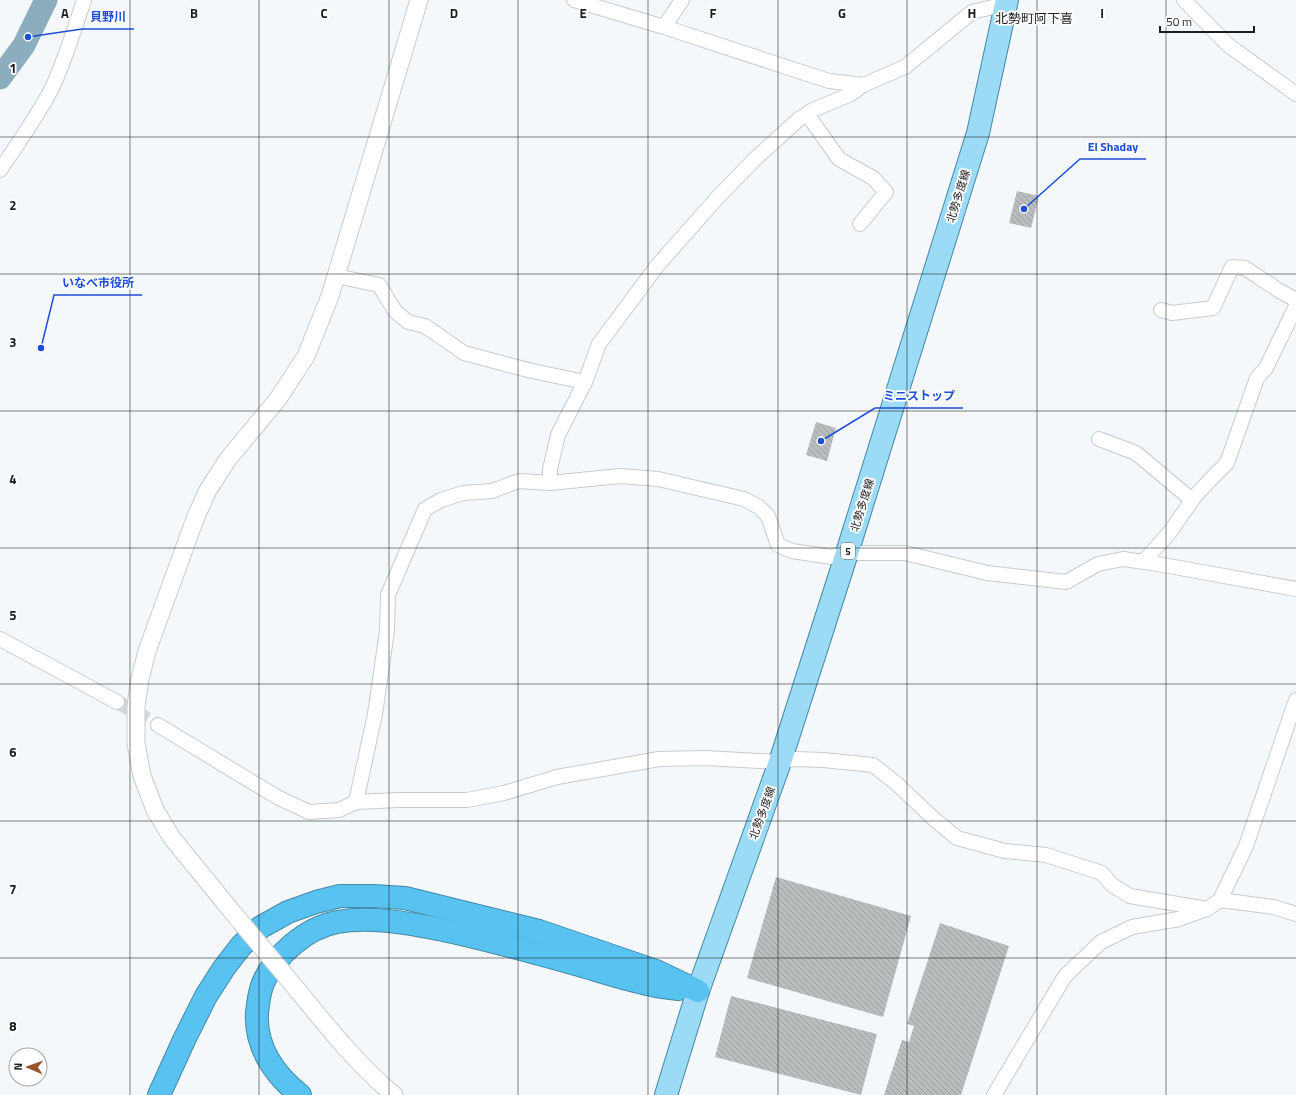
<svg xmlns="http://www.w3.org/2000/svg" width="1296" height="1095" viewBox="0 0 1296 1095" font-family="'Titillium Web','Noto Sans JP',sans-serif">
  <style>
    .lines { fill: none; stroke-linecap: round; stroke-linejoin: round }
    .river { stroke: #8cadbd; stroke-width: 23 }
    .building { fill: url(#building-back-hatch) }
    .minor-tunnel { stroke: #d4d7d9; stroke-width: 14; stroke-dasharray: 14 7; stroke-linecap: butt }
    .minor-casing { stroke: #c8cbcd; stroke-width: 16 }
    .tertiary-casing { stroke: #c8cbcd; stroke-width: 19 }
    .primary-casing { stroke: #4389a6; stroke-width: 24 }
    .motorway-casing { stroke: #4389a6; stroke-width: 24 }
    .minor { stroke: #fff; stroke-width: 14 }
    .tertiary { stroke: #fff; stroke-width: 17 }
    .primary { stroke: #9bdbf6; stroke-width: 22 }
    .motorway { stroke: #58c3f0; stroke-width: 22 }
    .tertiary-bridge-casing { stroke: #c8cbcd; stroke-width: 19; stroke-linecap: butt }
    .tertiary-bridge { stroke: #fff; stroke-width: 17 }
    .grid { fill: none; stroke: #1c1d1e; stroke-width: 1; stroke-opacity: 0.55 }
    .labels { text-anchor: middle; stroke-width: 3.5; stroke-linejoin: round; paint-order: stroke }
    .shield { fill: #fff; stroke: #606162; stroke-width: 1 }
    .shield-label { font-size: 10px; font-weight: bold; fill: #1c1d1e }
    .street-label { font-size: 11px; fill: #1c1d1e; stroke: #fff }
    .quarter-label { font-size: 13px; fill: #1c1d1e; stroke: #fff }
    .grid-label { font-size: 13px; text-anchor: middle; font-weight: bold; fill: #1c1d1e; stroke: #fff; stroke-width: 3.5; stroke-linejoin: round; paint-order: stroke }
    .leader { fill: none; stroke: #1d4ed8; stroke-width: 1.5 }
    .callout-dot { fill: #1d4ed8; stroke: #fff; stroke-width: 1.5 }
    .callout-label { font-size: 12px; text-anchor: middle; font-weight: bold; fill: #1d4ed8; stroke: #fff; stroke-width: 3.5; stroke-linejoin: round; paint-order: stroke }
  </style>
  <defs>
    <pattern id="building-back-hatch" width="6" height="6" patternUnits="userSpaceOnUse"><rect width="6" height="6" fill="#b9bdbe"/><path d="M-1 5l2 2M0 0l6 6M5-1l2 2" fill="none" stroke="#9ea2a3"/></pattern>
  </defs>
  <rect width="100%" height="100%" fill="#f5f8fa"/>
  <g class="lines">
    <polyline class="river" points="0,78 24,45 46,0"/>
  </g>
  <g class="building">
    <polygon points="1017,191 1039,196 1031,228 1009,223"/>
    <polygon points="816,422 836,428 827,461 806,455"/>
    <polygon points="776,877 911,916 883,1017 747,978"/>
    <polygon points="940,923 1009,946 961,1095 884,1095 902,1040 909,1042 914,1026 907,1024"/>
    <polygon points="731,996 877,1034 861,1095 715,1057"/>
  </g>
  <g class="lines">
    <polyline class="minor-tunnel" points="117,702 158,725"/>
    <defs>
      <g id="minor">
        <polyline points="574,0 664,27 829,81 863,85"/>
        <polyline points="1184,0 1228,45 1296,94"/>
        <polyline points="664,27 682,0"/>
        <polyline points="807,114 839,159 873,178 886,192 860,224"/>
        <path d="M 0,170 C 18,144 36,118 51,90 C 65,61 74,30 84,0"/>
        <polyline points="336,276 379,285 395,311 408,322 425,326 464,353 532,371 585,382"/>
        <polyline points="1161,310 1172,313 1213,308 1232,267 1245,268 1278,290 1296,300"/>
        <polyline points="1099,439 1136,453 1192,500"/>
        <polyline points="550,483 550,469 558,435 585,382 599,344 657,266 717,198 756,158 799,119 813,110 851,94 863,85 905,67 972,12 1006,4"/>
        <polyline points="1143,562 1170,532 1195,496 1212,478 1227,463 1257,378 1266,368 1296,306"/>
        <polyline points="0,639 117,702"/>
        <polyline points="158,725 277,797 309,812 339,810 356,802 398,800 467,800 504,793 557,777 659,759 705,758 780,762 795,759 823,760 873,765 897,784 934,819 957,838 1005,851 1046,855 1102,873 1112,885 1130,896 1207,909"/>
        <polyline points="356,802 375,714 387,631 388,595 425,509 441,500 463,493 492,491 519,481 550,483 620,476 658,479 744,499 759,507 768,516 778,545 792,551 832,557 847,553 905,553 987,573 1066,582 1098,564 1123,559 1152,563 1296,589"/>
        <polyline points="1220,900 1274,907 1296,914"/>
        <polyline points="994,1095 1065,976 1101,942 1132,927 1179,919 1207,909 1220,900 1246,846 1296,700"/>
      </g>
      <g id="tertiary">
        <polyline points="234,914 172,838 155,810 142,776 136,743 136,706 140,679 147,651 195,519 208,490 228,459 278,399 306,356 330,296 419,0"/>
        <path d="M 285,975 C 320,1017 352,1060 394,1095"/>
      </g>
      <polyline id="primary" points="666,1095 698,991 780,762 847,553 978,133 1007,0"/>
      <g id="motorway">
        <polyline points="159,1095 184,1040 206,996 224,968 241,946 261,927 288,912 316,902 340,896 373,896 405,898 539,931 656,971 698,991"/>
        <path d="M 300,1095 C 275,1075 255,1047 257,1013 C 258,1003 259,993 263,983 C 275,955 306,928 337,922 C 370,916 406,923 439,929 C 486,939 533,952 579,965 C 603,972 627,980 652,985 C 660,987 670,988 679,989"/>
      </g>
    </defs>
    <use href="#minor" class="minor-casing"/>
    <use href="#tertiary" class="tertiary-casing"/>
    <use href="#primary" class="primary-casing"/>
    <use href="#motorway" class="motorway-casing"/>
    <use href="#minor" class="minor"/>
    <use href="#tertiary" class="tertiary"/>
    <use href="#primary" class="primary"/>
    <use href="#motorway" class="motorway"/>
    <defs>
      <polyline id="tertiary-bridge" points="234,914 285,975"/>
    </defs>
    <use href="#tertiary-bridge" class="tertiary-bridge-casing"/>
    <use href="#tertiary-bridge" class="tertiary-bridge"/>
  </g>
  <path class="grid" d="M 130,0 L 130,1095M 259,0 L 259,1095M 389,0 L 389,1095M 518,0 L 518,1095M 648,0 L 648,1095M 778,0 L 778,1095M 907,0 L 907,1095M 1037,0 L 1037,1095M 1166,0 L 1166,1095M 0,137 L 1296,137M 0,274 L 1296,274M 0,411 L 1296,411M 0,548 L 1296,548M 0,684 L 1296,684M 0,821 L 1296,821M 0,958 L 1296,958"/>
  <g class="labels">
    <rect class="shield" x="841" y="543" width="14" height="16" rx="3"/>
    <g class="shield-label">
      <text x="848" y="555">5</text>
    </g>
    <g class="street-label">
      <text transform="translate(958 196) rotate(-73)" y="4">北勢多度線</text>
      <text transform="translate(862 505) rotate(-73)" y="4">北勢多度線</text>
      <text transform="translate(762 813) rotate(-70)" y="4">北勢多度線</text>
    </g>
    <g class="quarter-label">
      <text x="1034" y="23">北勢町阿下喜</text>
    </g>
  </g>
  <g class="grid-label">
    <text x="65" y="18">A</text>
    <text x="194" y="18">B</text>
    <text x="324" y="18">C</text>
    <text x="454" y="18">D</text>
    <text x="583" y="18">E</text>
    <text x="713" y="18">F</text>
    <text x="842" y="18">G</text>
    <text x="972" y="18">H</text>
    <text x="1102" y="18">I</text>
    <text x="13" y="73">1</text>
    <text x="13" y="210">2</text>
    <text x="13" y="347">3</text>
    <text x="13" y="484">4</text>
    <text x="13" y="620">5</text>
    <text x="13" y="757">6</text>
    <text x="13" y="894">7</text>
    <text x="13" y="1031">8</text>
  </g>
  <path class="leader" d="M28 37L82 29H134M1024 209L1080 159H1146M41 348L54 295H142M821 441L875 408H963"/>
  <g class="callout-dot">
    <circle cx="28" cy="37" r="4"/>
    <circle cx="1024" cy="209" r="4"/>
    <circle cx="41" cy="348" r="4"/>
    <circle cx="821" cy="441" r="4"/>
  </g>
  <g class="callout-label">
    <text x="108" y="21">貝野川</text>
    <text x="1113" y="151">El Shaday</text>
    <text x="98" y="287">いなべ市役所</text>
    <text x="919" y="400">ミニストップ</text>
  </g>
  <g transform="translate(28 1067) rotate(272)"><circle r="19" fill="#ffffff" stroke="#a4a5a5"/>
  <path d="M0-3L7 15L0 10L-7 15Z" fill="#99532a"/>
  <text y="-6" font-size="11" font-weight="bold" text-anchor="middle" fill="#1c1d1e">N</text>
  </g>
  <path d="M1160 26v6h94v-6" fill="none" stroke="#1c1d1e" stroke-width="2"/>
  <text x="1166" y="26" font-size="12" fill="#1c1d1e" stroke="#ffffff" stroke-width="3" paint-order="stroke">50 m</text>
</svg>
